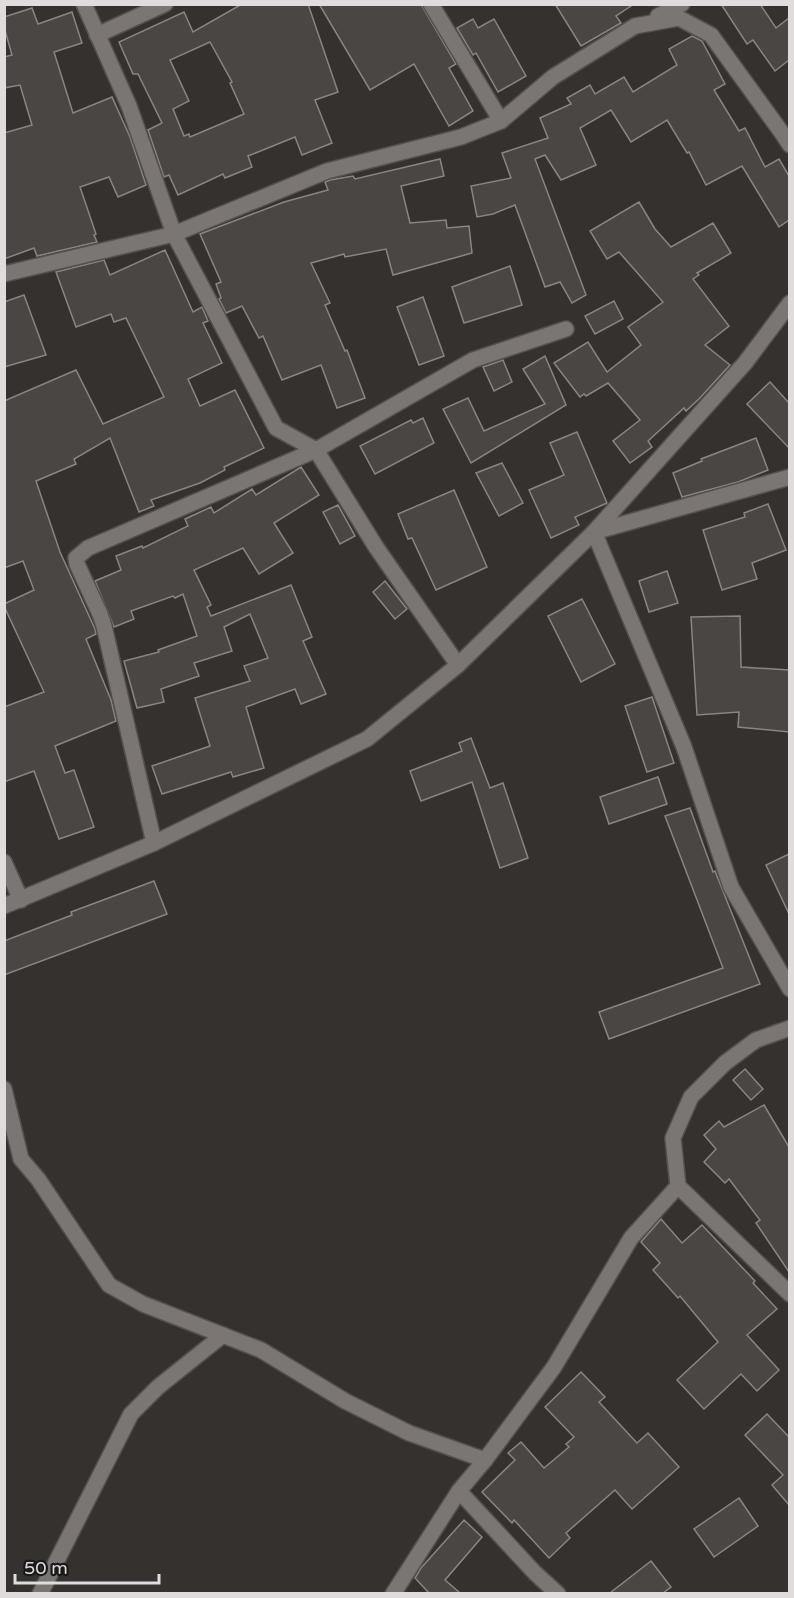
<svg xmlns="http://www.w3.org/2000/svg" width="794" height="1598" viewBox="0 0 794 1598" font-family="'Varela Round',sans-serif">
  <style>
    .building { fill: #4a4644; stroke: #8a8583; stroke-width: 1.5; fill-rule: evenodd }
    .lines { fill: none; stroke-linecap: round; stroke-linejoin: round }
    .minor-casing { stroke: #53504e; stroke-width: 18 }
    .minor { stroke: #7b7674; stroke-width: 15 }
  </style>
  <rect width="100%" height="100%" fill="#35312f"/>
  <g class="building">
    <path d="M 242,4 L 308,4 L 338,92 L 315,100 L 332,143 L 302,155 L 295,137 L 248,156 L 252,167 L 225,178 L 223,174 L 178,195 L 169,175 L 164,177 L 148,130 L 162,123 L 138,74 L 133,74 L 119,42 L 184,12 L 193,32 ZM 210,42 L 232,82 L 230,83 L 244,114 L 190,137 L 189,134 L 184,136 L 173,109 L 189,101 L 170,60 Z"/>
    <polygon points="319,4 421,4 456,64 449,68 473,111 449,126 414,64 370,90"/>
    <polygon points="555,4 634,4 616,16 621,23 581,46"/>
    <polygon points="721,4 760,4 776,28 789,18 789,60 775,71 753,40 747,44"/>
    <polygon points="32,8 38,24 72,12 82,43 54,52 73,113 112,97 130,137 146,185 118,197 109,177 80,187 96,234 94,235 97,242 37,256 34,248 4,259 4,133 32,125 20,85 4,88 4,57 12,55 4,27 4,17"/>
    <polygon points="473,19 478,28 494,19 526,76 498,92 476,53 473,55 457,28"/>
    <polygon points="692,36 702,41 725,84 714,90 739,131 745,128 765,167 779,159 789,176 789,220 779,227 742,166 706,185 689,152 687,153 667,120 631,142 611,110 580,128 596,165 561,180 545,155 535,159 586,295 572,303 560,282 545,287 515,205 493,214 477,217 471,186 511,178 502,153 548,138 540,118 571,104 567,98 590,85 595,94 624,77 633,92 677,65 669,49"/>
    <polygon points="440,159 444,176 401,186 410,223 446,220 447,228 469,226 472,253 393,275 386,249 345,257 344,254 311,263 330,303 325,305 345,351 347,350 365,398 337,408 321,365 282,380 263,336 259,338 242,306 226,313 219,299 221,298 216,284 221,282 200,234 284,202 328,190 325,182 330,180 353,176 355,179"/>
    <polygon points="639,202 655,229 671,247 713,223 731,253 697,273 699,275 693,279 729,326 705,345 730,365 699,399 686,411 684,408 648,441 652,447 630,463 613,441 640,420 608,383 586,396 584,394 580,397 554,363 588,342 607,372 641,345 628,327 663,302 619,252 607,259 590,231"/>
    <polygon points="165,250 193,312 202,307 208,321 203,323 222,363 188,379 200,406 235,390 264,448 224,467 225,470 200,483 151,500 154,506 139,512 110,438 74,459 76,464 36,481 60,552 95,629 96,634 86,639 111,700 116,721 55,746 65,773 74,770 94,827 59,839 34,771 4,782 4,707 44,692 4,606 4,604 34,590 23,561 4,568 4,401 76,370 103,424 164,397 126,318 114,322 111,314 76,327 56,272 104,260 110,275"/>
    <polygon points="510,266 522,305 464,323 452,287"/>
    <polygon points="24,295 46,355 4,367 4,302"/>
    <polygon points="423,297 444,356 419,365 397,307"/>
    <polygon points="614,301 623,319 595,334 585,316"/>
    <polygon points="545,356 566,405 471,463 443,409 468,398 484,431 545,404 523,369"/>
    <polygon points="503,360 512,382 494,391 483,367"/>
    <polygon points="770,382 789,403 789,448 747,404"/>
    <polygon points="423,418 434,443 375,474 360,446 411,420 413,423"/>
    <polygon points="577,432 607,503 575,517 579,525 551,538 529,490 564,475 550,443"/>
    <polygon points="756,438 768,470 738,482 682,497 673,473 702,461 701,459"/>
    <polygon points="502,463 523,503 499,516 476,473"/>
    <polygon points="301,467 319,495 274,523 293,553 259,574 243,548 194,570 211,605 207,607 211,616 291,585 312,637 303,641 326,694 301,704 295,689 246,707 264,768 233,777 231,772 162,794 152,766 210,746 195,698 250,681 244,666 268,658 250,614 224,627 232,651 194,663 199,676 161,689 164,702 137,708 124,661 159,652 158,650 197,636 183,594 175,598 173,596 131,611 134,619 114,627 95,581 121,570 116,556 142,546 143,548 188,526 185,519 211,507 214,513 252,489 256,495"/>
    <polygon points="454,490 487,567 436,590 412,538 408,539 398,514"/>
    <polygon points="768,504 786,550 752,563 757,579 722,590 703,530 745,517 744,513"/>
    <polygon points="338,505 355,536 340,544 323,512"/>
    <polygon points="667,571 678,603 649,612 639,581"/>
    <polygon points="385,581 407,609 395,619 373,592"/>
    <polygon points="582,599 615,664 581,682 548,616"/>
    <polygon points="740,616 741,667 789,670 789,732 738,727 739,712 697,715 691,617"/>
    <polygon points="652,697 674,763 647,772 625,706"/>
    <polygon points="471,738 490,788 503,783 528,858 500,868 472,782 421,801 410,771 462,751 459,743"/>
    <polygon points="658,777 667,804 609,824 600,797"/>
    <polygon points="690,808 713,872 715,871 760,984 609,1039 599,1012 723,968 665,816"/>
    <polygon points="789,854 789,914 766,865"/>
    <polygon points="154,881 167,914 4,975 4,941 72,915 71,912"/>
    <polygon points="745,1069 763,1089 751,1100 733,1080"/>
    <polygon points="764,1105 789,1147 789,1272 756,1223 760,1220 729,1179 725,1183 704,1162 716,1149 704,1135 719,1121 724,1127"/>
    <polygon points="661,1219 682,1243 702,1225 755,1281 753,1283 777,1309 747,1335 779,1370 757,1391 741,1374 704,1409 677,1380 718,1342 680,1296 678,1298 653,1270 660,1263 641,1242"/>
    <polygon points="581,1372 605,1397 599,1402 637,1443 648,1433 679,1467 632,1509 615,1490 566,1533 570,1538 549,1558 514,1520 512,1523 482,1492 515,1460 508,1453 521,1442 544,1468 569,1447 566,1444 574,1437 545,1407"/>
    <polygon points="767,1414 789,1437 789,1505 772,1485 783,1475 745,1435"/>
    <polygon points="739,1498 758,1526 714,1557 694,1529"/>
    <polygon points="464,1520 482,1537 445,1580 460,1593 429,1593 415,1578 421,1568"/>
    <polygon points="651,1561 671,1587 663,1593 610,1593"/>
  </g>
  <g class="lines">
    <defs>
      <g id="minor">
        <polyline points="84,4 129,106 174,234 276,428 316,450 376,547 458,665"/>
        <polyline points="431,4 501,121"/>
        <polyline points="658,16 682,4"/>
        <polyline points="97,35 165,4"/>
        <polyline points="4,274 174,234 327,171 461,137 501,121 553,77 635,26 679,18 711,35 782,133 790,145"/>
        <polyline points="790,477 594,532 684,747 731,887 790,989"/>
        <polyline points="154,843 104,626 100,614 77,564 76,558 88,548 316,450 473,360 566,329"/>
        <polyline points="4,862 21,900"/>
        <polyline points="4,906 154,843 367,739 458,665 594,532 745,363 790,303"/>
        <polyline points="4,1089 21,1159 38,1179 109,1285 143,1304 261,1350 345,1401 409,1433 485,1460"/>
        <polyline points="678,1186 790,1294"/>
        <polyline points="459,1491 535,1573 558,1594"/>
        <polyline points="40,1594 131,1414 158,1387 223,1335"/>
        <polyline points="393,1594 459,1491 485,1460 554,1367 631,1238 678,1186 673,1138 691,1097 725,1063 756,1040 790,1028"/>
      </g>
    </defs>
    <use href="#minor" class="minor-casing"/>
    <use href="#minor" class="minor"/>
  </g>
  <rect width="794" height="1598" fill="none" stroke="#dfdcdb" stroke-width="12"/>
  <path d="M15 1574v9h144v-9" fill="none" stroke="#dfdcdb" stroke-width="3"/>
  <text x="24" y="1574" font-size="18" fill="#dfdcdb" stroke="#1b1918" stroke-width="4.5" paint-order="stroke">50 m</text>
</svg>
